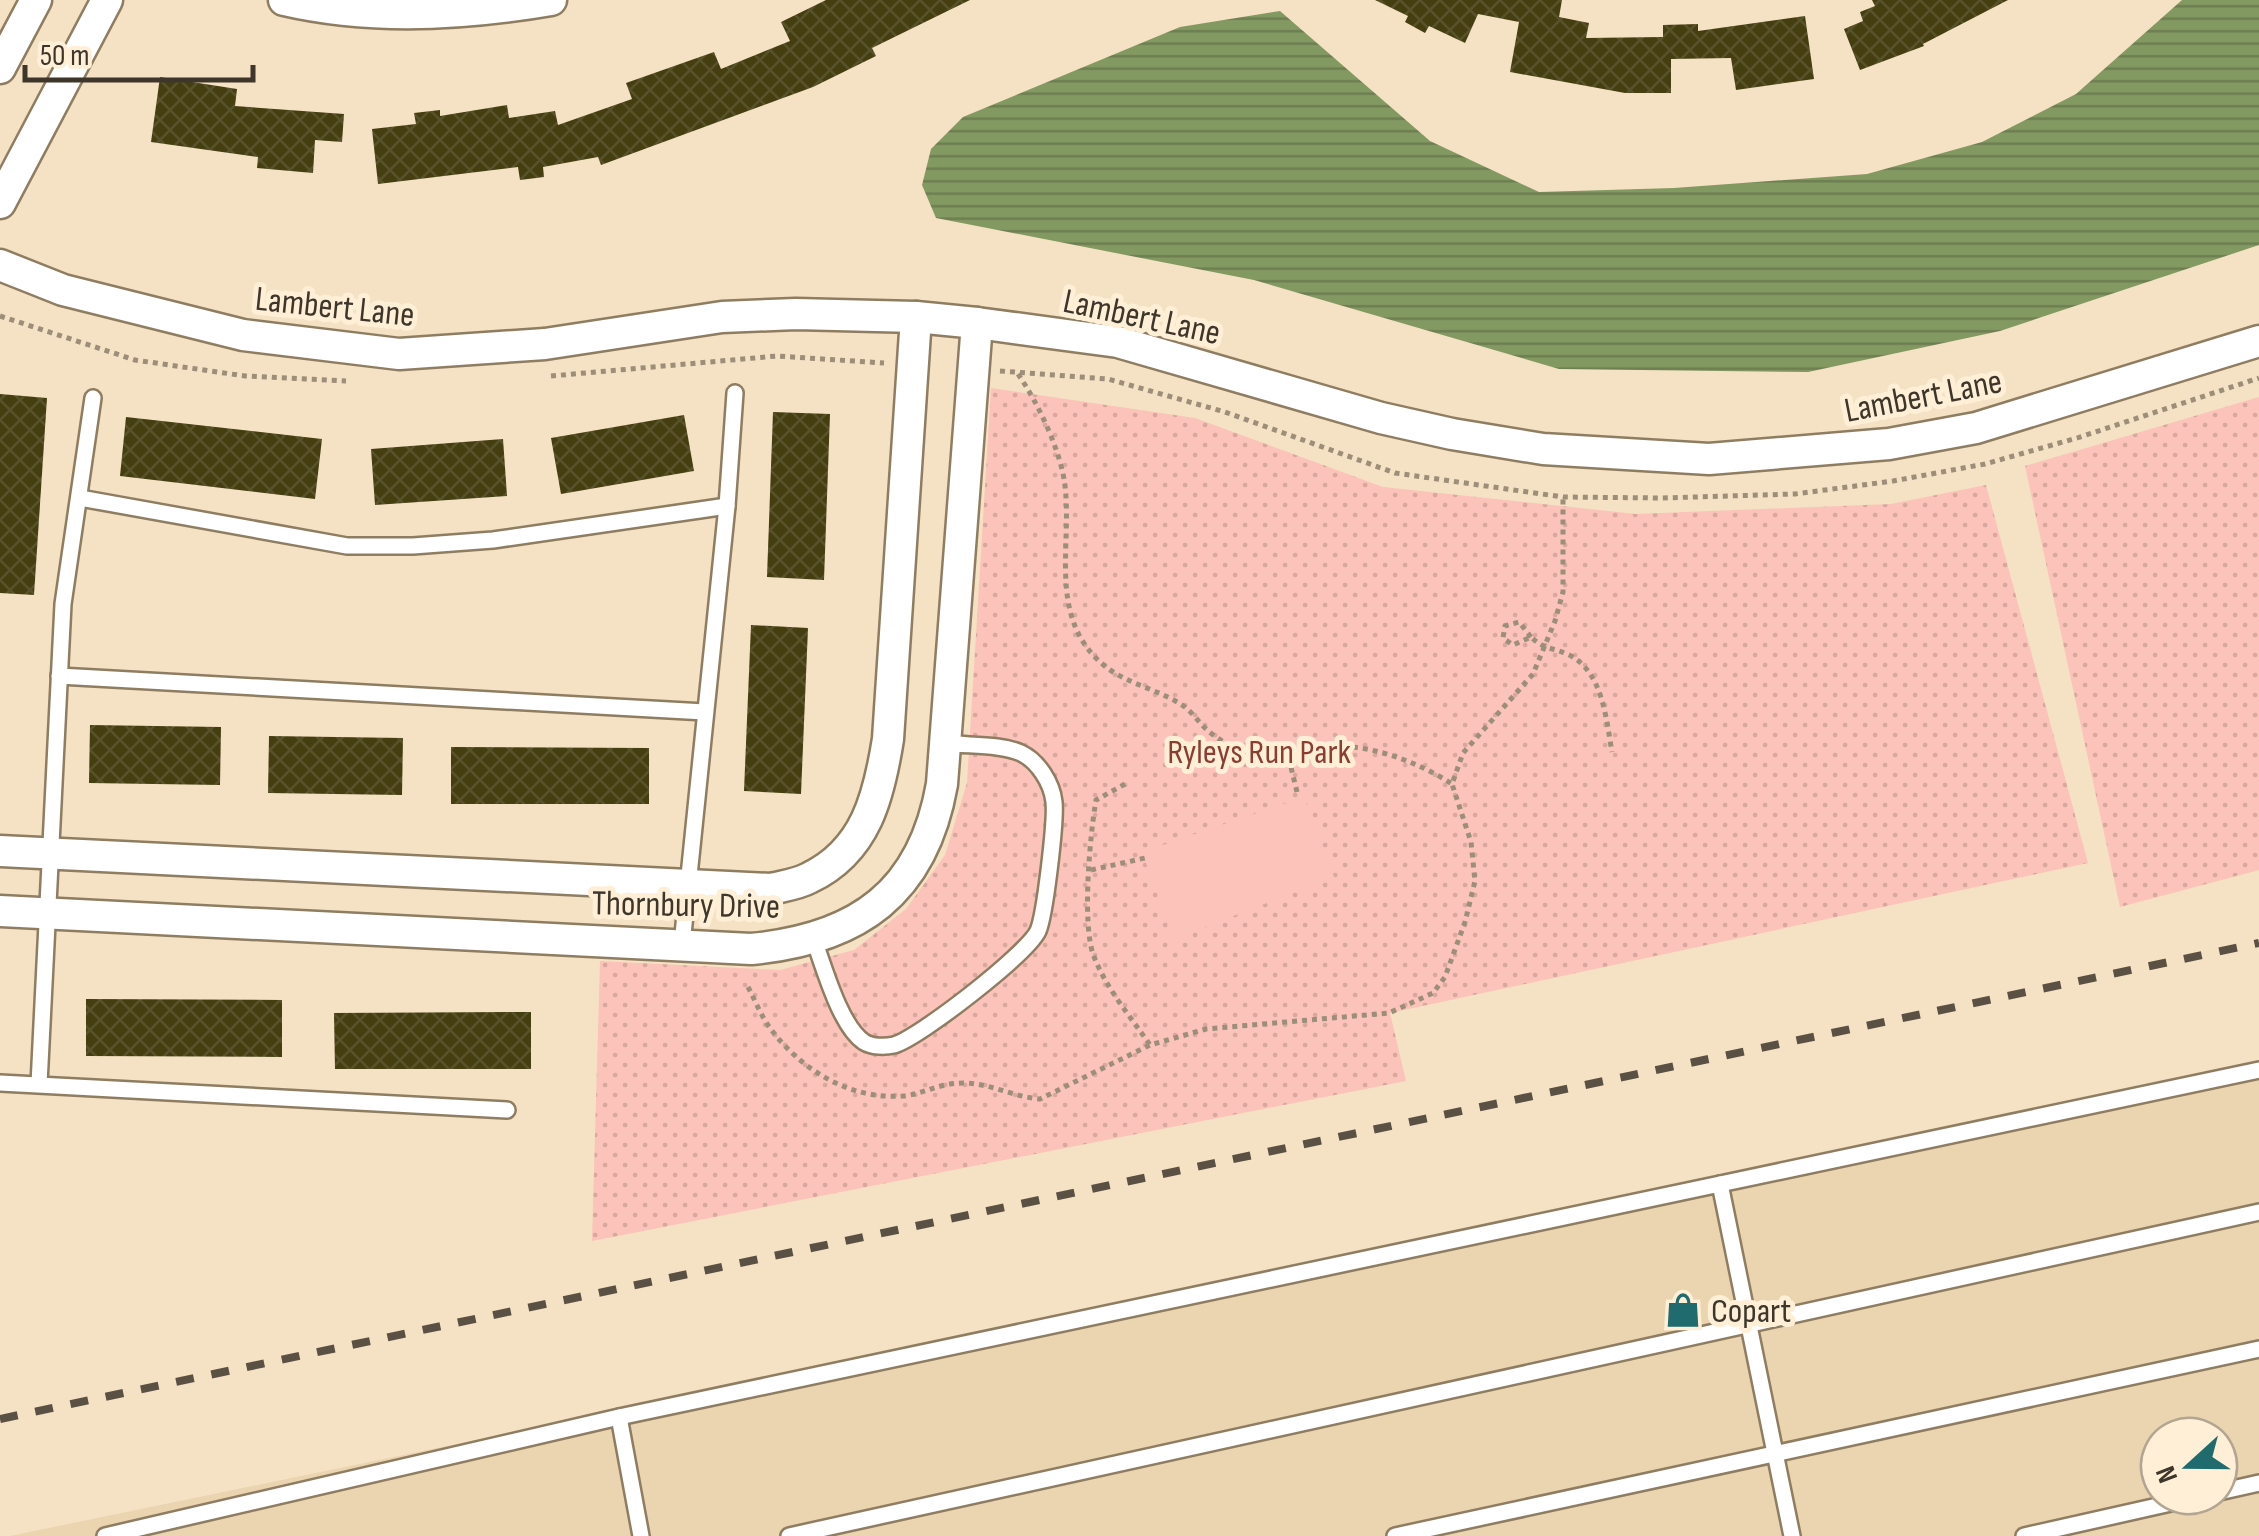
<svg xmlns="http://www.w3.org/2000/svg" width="2259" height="1536" viewBox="0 0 2259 1536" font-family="'Sofia Sans Condensed',sans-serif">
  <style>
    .built { fill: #ebd4b0; fill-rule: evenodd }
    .green { fill: url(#green-dots) }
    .pitch { fill: #fbc3b9 }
    .water { fill: url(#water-rules) }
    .building { fill: url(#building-cross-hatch) }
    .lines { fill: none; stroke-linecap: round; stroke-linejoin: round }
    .service-casing { stroke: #8f7d62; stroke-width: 20 }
    .minor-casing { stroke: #8f7d62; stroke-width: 35 }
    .path { stroke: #9c8e79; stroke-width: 5; stroke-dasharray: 5 5; stroke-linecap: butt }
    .service { stroke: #fff; stroke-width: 15 }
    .minor { stroke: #fff; stroke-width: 30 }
    .rail { stroke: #5a5043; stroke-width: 8; stroke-dasharray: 18 18; stroke-linecap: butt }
    .labels { text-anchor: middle; stroke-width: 10; stroke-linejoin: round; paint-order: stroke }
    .street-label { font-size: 35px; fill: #3e362b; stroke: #ffefd7 }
    .park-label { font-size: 35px; fill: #8b3d30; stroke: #ffefd7 }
    .poi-label { font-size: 35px; fill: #3e362b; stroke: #ffefd7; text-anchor: start }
  </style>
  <defs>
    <pattern id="green-dots" width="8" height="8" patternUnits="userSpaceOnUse" patternTransform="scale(2.5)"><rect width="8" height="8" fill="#fbc3b9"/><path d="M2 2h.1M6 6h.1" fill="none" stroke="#d8a89f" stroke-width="1.8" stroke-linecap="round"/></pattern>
    <pattern id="water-rules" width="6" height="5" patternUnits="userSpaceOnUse" patternTransform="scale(2.5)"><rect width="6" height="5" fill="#839962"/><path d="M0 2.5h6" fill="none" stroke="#6d7e51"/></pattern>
    <pattern id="building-cross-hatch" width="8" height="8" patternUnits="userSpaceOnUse" patternTransform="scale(2.5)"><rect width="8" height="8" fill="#443e10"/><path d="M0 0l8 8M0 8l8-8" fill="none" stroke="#57522a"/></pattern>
  </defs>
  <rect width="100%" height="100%" fill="#f5e1c3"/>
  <path class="built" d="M 2259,1070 L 2259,1536 L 10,1536 L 1720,1184 ZM 2159,1436 L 2219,1436 L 2219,1496 L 2159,1496 Z"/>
  <g class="green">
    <polygon points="991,388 1195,418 1383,487 1636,514 1891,504 1986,485 2088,863 1390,1013 1406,1081 592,1241 600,961 780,970 854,950 906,909 945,855 967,783"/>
    <polygon points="2259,397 2259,870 2120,907 2025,466"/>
  </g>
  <polygon class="pitch" points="1304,797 1334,877 1174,939 1142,852"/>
  <polygon class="water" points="2182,0 2259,0 2259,245 2000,331 1808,372 1559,369 1254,280 936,218 922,185 931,149 963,117 1180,27 1280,11 1430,141 1539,192 1674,188 1867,174 1982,142 2076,94"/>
  <g class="building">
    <polygon points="826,0 970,0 872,48 876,56 813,87 601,165 598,157 543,167 544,177 520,180 518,167 378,184 372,129 416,124 414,113 440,110 440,116 507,105 509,118 555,111 558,125 632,99 626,83 714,52 721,69 790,41 781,22"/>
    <polygon points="1375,0 1562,0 1559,17 1589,23 1586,38 1663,37 1663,25 1698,24 1698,31 1805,16 1814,79 1736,90 1731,58 1671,59 1671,93 1625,93 1510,72 1519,22 1478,14 1465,43 1429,26 1425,33 1405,22 1408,16"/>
    <polygon points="1872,0 2008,0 1923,44 1924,46 1860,70 1844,29 1863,21 1860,12 1875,6"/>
    <polygon points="160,77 237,89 235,106 344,114 342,142 315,140 313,173 257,168 258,157 151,142"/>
    <polygon points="0,394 47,398 34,595 0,593"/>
    <polygon points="773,412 830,414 824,580 767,577"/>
    <polygon points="684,415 694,471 561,494 551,438"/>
    <polygon points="126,417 322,439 315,499 120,476"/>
    <polygon points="503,439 507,496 375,505 371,449"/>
    <polygon points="751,625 808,628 801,794 744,791"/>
    <polygon points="90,725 221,727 220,785 89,783"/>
    <polygon points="269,736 403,738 402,795 268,793"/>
    <polygon points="451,747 649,748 649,804 451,804"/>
    <polygon points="86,999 282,1000 282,1057 86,1056"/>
    <polygon points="531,1012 531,1069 335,1069 334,1013"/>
  </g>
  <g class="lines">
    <defs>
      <g id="service">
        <polyline points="80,498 347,546 413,546 493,540 727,506"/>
        <polyline points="59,676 705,712"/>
        <path d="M 814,940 C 824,967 840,1026 864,1042 C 872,1047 885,1047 894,1045 C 919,1038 1027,954 1038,931 C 1045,915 1056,821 1054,802 C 1052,783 1038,761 1021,753 C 1001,744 968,746 945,743"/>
        <polyline points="682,944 727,506 735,393"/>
        <polyline points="0,1083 507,1110"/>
        <polyline points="39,1084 63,604 93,398"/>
        <polyline points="1720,1184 2259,1070"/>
        <polyline points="619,1417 641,1536"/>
        <polyline points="2219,1492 2259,1483"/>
        <polyline points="105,1536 619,1417 1720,1184 1792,1536"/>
        <polyline points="789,1536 2259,1212"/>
        <polyline points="1395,1536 2259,1349"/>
        <polyline points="2024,1536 2202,1496"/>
      </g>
      <g id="minor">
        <path d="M 284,0 C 370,20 464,15 551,0"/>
        <polyline points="0,68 36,0"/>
        <polyline points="0,203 107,0"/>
        <polyline points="0,265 63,290 243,335 399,354 545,344 722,317 796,314 916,317 977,323 1118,342 1381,418 1452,434 1543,449 1709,459 1889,444 1976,428 2259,341"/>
        <path d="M 0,851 L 771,889 C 783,886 798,884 809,878 C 866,851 879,796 888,739 L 916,317"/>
        <path d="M 0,911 L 751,949 C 858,939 923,893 942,784 L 977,323"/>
      </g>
    </defs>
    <use href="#service" class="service-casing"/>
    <use href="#minor" class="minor-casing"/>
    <g class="path">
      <polyline points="0,316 135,360 245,376 346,381"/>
      <polyline points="1000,371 1108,379 1225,412 1395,473 1563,497 1662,498 1795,494 1893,481 1985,464 2077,438 2259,378"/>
      <path d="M 1018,374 C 1038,403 1061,451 1065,486 C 1072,545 1049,613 1098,660 C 1122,684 1158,688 1185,707 C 1195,715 1202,727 1212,734 C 1237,753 1259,759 1289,759"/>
      <polyline points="551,376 777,356 884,363"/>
      <path d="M 1531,637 L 1519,622 L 1505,626 L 1503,638 L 1513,645 L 1531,637 C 1545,650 1551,647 1567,654 C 1603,670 1606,719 1612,752"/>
      <path d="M 1125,784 L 1096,800 C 1090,835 1082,921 1093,954 C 1105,987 1130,1016 1150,1045"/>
      <path d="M 1297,792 L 1289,759 C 1299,756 1309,750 1319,748 C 1361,740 1417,761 1452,784"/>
      <polyline points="1091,870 1145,858"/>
      <path d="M 748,987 C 755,1000 761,1016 770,1028 C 801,1070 850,1100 903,1096 C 924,1094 938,1083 964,1083 C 989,1083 1014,1097 1040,1099 L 1150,1045 L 1206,1029 L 1389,1013 L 1433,993 L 1445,977 L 1465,922 L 1475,881 L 1471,842 L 1452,784 L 1463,753 L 1533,674 L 1555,621 L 1563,592 L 1563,498"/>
    </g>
    <use href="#service" class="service"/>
    <use href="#minor" class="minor"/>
    <polyline class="rail" points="0,1419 2259,943"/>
  </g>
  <defs>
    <symbol id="shop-bare" viewBox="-9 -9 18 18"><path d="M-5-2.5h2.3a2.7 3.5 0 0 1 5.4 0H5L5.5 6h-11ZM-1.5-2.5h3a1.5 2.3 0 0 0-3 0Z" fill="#1f6b6d" stroke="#ffefd7" stroke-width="2.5" paint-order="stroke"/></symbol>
  </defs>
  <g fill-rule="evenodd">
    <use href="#shop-bare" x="1658" y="1285" width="50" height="50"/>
  </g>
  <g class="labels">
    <g class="street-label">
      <text transform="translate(335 306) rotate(6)" y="12">Lambert Lane</text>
      <text transform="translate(1142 316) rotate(12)" y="12">Lambert Lane</text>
      <text transform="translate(1923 395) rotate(-11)" y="12">Lambert Lane</text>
      <text transform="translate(686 904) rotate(1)" y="12">Thornbury Drive</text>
    </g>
    <g class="park-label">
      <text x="1259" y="763">Ryleys Run Park</text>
    </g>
    <g class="poi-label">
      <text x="1711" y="1322">Copart</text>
    </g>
  </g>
  <g transform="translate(2189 1466) rotate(249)"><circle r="48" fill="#ffefd7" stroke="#b2a592" stroke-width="2.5"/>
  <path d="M0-8L18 38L0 25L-18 38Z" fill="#1f6b6d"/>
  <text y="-15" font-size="28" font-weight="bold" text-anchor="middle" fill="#3e362b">N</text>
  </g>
  <path d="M25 65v15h228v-15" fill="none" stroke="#3e362b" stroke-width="5"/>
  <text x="40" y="65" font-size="30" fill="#3e362b" stroke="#ffefd7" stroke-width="8" paint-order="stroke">50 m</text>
</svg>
